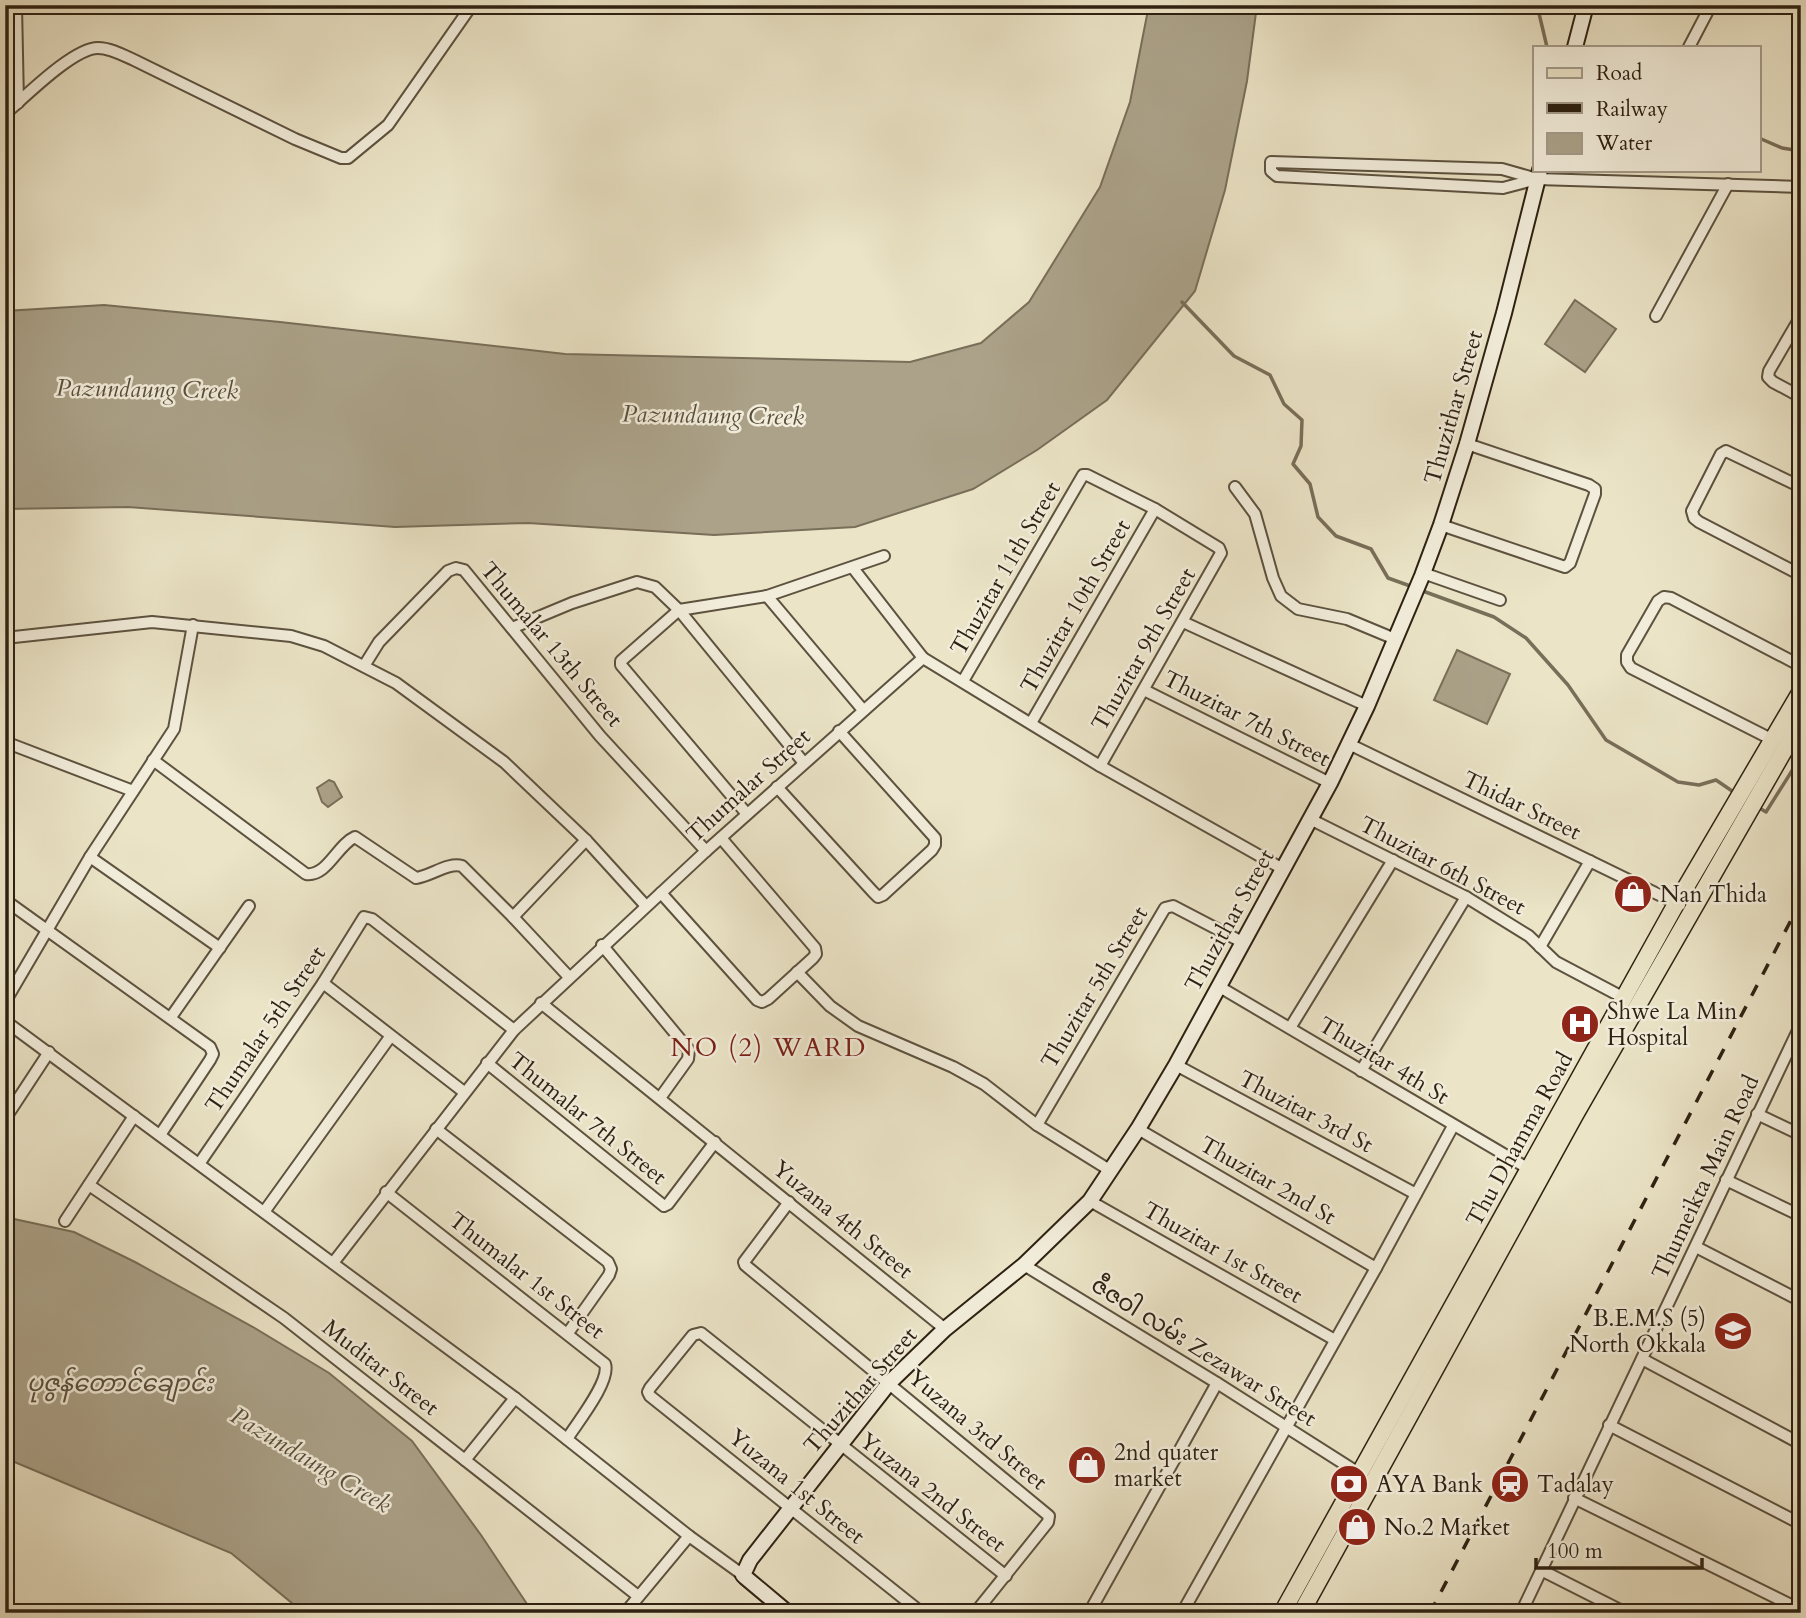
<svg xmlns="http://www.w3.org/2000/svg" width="1806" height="1618" viewBox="0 0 1806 1618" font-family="Cardo,'Noto Sans Myanmar',serif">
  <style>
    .water { fill: #aba289; stroke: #796e59; stroke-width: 2 }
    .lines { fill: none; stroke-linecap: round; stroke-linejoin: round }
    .stream { stroke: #796e59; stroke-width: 3.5 }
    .street-casing { stroke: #5d523f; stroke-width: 14 }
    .secondary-casing { stroke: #2e2112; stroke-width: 18 }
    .primary-casing { stroke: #2e2112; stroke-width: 19 }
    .street { stroke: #f2eddb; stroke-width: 10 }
    .secondary { stroke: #f2eddb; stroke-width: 14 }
    .primary { stroke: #ebe4c7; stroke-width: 16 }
    .rail { stroke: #2e2112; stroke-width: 3.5; stroke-dasharray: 12 12; stroke-linecap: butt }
    .labels { text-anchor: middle; stroke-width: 5; stroke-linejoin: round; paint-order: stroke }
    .street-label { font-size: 23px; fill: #2e2112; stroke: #f2eddb }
    .poi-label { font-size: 23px; fill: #2e2112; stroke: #f2eddb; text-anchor: start }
    .water-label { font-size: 24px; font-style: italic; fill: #5a4e3c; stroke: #f2eddb }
    .quarter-label { font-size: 26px; letter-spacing: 2px; fill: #7a1f14; stroke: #f2eddb }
  </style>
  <rect width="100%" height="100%" fill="#ebe4c7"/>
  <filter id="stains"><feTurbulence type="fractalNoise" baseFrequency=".00286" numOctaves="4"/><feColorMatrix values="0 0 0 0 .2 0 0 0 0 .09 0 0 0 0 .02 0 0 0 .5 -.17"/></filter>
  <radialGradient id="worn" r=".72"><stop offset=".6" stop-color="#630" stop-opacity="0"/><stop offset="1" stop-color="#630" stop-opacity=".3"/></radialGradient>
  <g class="water">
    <polygon points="1146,5 1257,5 1247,81 1225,190 1195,291 1107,400 1037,450 973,489 855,527 714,535 528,523 395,527 128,507 5,509 5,311 104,305 280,322 565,354 910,362 981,343 1029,302 1100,187 1130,102 1147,15"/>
    <polygon points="1575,300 1616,329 1585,372 1545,344"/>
    <polygon points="1457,650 1510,674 1487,724 1434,700"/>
    <polygon points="329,780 334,782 342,797 328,807 322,802 317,788"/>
    <polygon points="5,1217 74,1232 135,1262 253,1327 329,1373 412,1441 481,1535 533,1613 304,1613 231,1553 5,1458"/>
  </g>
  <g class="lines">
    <g class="stream">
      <polyline points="1537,5 1547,47"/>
      <polyline points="1759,138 1782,148 1801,151"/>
      <polyline points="1182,302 1234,356 1270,375 1284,404 1302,420 1301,446 1293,464 1310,484 1318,517 1336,536 1371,549 1388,578 1413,587"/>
      <polyline points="1420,590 1494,617 1526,638 1568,685 1606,740 1678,782 1699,785 1716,780 1735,793"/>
      <polyline points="1756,806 1766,812 1795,766 1801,765"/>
    </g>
    <defs>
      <g id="street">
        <polyline points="16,5 18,103"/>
        <polyline points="1689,47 1711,5"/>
        <path d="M 5,114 C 25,97 73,48 98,48 C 110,48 123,55 134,60 L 295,139 L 341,158 L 348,158 L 388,125 L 472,5"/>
        <polyline points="1537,179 1502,169 1271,162 1271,171 1277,176 1503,188 1537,179 1801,187"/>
        <polyline points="1656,316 1728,184"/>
        <polyline points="1801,316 1769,371 1768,377 1773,382 1801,397"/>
        <polyline points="1235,487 1255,514 1273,578 1281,596 1298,609 1347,619 1395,639"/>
        <polyline points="1801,487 1726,451 1721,454 1692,511 1694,518 1699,522 1801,575"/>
        <polyline points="1441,525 1565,567 1570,563 1595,494 1595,489 1589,485 1467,444"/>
        <polyline points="853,568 923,658"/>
        <polyline points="1423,573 1500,600"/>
        <polyline points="767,596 863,710"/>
        <polyline points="679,610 621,661 621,665 747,814"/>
        <polyline points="679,610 767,596 884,556"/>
        <polyline points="1183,622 1367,706"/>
        <polyline points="512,628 572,603 637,582 655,587 679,610 804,763"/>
        <polyline points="5,638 152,622 291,636 324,646 396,683 504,762 586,840 646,906"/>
        <polyline points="364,666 379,642 448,571 456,568 464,570 600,736 706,851"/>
        <polyline points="963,681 1083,475 1087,475 1155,509 1219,548 1221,553 1100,766"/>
        <polyline points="1144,690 1330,783"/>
        <polyline points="1031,723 1155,509"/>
        <polyline points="1773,740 1631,668 1627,662 1627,655 1658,601 1664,597 1671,598 1801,666"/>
        <polyline points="5,742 133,791"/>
        <polyline points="1349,744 1680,905"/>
        <path d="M 153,760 L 306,874 C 327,877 337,845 355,837 L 416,878 C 431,876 448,862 462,866 L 513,917 L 569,977"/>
        <polyline points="777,787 873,892 878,897 883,895 932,850 935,845 935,838 839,731"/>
        <polyline points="1310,819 1466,897 1529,936 1556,962 1624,998"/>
        <polyline points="90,857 220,948"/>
        <polyline points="661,893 757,1000 762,1002 768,999 813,958 816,954 815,948 721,838"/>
        <polyline points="5,900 210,1047 213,1054 210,1060 160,1135"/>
        <polyline points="513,917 586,840"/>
        <polyline points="602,945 689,1050 688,1059 660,1098"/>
        <polyline points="1540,947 1590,861"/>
        <polyline points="797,972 830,1006 858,1026 953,1067 984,1084 1037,1125 1111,1171"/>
        <polyline points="323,983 464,1092"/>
        <polyline points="1218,986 1529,1169"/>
        <polyline points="5,1002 90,857 174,729 193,625"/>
        <polyline points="541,1003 945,1329"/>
        <polyline points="171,1017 249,906"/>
        <polyline points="5,1021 515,1398 689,1536 743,1575"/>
        <polyline points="1290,1028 1393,860"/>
        <polyline points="487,1063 664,1206 668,1204 715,1142"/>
        <polyline points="1176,1065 1416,1194"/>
        <polyline points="1361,1071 1466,897"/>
        <polyline points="1757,1114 1801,1135"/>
        <polyline points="5,1119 49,1052"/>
        <polyline points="1037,1125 1165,908 1173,906 1242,942"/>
        <polyline points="436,1129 608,1262 611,1269 609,1275 568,1333"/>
        <polyline points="1138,1129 1376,1268"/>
        <polyline points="199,1164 323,983 364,917 372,919 514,1030"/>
        <polyline points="1726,1180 1801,1216"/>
        <polyline points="89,1185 284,1318 638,1596"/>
        <path d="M 386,1192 L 605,1364 C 611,1381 577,1423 567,1439"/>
        <polyline points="1090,1201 1335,1340"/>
        <polyline points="789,1202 744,1262 745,1265 1049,1516 1048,1522 975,1613"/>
        <polyline points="264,1212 390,1037"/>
        <polyline points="65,1221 134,1116"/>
        <polyline points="1696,1247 1801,1301"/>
        <polyline points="333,1263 514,1030 706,851 923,658 1100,766 1283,869"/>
        <polyline points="1024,1265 1217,1383 1360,1474"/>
        <polyline points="1642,1359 1801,1444"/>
        <polyline points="1609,1425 1801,1524"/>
        <polyline points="465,1460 515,1398"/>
        <polyline points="1574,1498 1801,1610"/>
        <polyline points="1541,1570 1626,1613"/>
        <polyline points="625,1613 689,1536"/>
        <polyline points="922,1613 650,1396 648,1392 650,1388 693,1335 701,1333 1006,1576"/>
        <polyline points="1089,1613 1217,1383"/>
        <polyline points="1182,1613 1376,1268 1453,1126"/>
        <polyline points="1521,1613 1801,1024"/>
      </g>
      <g id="secondary">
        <polyline points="1575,47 1586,5"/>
        <polyline points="788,1613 745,1577 743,1575 750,1560 889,1383 945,1329 1024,1265 1090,1201 1138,1129 1176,1065 1330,783 1367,706 1422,576 1441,525 1467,444 1504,313 1540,170"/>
      </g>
      <g id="primary">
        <polyline points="1282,1613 1676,904 1801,691"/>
        <polyline points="1301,1613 1575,1115 1801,721"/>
      </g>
    </defs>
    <use href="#street" class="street-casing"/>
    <use href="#secondary" class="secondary-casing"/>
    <use href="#primary" class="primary-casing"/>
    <use href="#street" class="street"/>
    <use href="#secondary" class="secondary"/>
    <use href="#primary" class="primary"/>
    <polyline class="rail" points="1430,1613 1801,901"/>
  </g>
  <defs>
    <symbol id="shop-disc" viewBox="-11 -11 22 22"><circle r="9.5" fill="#8f2418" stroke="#f2eddb"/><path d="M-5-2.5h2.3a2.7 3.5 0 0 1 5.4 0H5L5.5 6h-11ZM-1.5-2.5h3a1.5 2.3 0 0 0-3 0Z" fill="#fff"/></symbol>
    <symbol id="hospital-disc" viewBox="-11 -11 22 22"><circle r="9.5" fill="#8f2418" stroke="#f2eddb"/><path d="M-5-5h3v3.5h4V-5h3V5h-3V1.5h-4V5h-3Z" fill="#fff"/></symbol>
    <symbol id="school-disc" viewBox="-11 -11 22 22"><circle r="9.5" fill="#8f2418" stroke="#f2eddb"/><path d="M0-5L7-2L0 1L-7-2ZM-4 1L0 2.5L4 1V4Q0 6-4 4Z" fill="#fff"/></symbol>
    <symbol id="bank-disc" viewBox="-11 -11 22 22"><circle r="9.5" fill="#8f2418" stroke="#f2eddb"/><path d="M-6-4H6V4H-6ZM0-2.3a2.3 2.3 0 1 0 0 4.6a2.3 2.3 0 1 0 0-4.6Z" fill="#fff"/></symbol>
    <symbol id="station-disc" viewBox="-11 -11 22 22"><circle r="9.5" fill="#8f2418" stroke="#f2eddb"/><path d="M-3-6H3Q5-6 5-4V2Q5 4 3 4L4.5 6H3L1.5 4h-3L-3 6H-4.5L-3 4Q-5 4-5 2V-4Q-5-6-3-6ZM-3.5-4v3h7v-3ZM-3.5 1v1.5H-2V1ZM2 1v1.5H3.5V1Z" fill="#fff"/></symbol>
  </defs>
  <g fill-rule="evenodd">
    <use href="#shop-disc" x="1611" y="872" width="44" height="44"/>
    <use href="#hospital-disc" x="1558" y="1002" width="44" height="44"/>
    <use href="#school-disc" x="1711" y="1309" width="44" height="44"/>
    <use href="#shop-disc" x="1065" y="1443" width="44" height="44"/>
    <use href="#bank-disc" x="1327" y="1462" width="44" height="44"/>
    <use href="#station-disc" x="1488" y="1462" width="44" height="44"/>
    <use href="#shop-disc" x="1335" y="1505" width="44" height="44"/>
  </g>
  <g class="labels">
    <g class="street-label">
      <text transform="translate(1453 407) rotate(-74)" y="8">Thuzithar Street</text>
      <text transform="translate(1005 568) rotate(-60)" y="8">Thuzitar 11th Street</text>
      <text transform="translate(1075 606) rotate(-60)" y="8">Thuzitar 10th Street</text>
      <text transform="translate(552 644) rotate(50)" y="8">Thumalar 13th Street</text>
      <text transform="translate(1143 649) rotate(-60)" y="8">Thuzitar 9th Street</text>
      <text transform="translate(1247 718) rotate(27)" y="8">Thuzitar 7th Street</text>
      <text transform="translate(748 785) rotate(-42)" y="8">Thumalar Street</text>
      <text transform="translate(1522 805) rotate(26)" y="8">Thidar Street</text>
      <text transform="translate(1443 865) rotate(28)" y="8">Thuzitar 6th Street</text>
      <text transform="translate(1229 920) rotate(-61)" y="8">Thuzithar Street</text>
      <text transform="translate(1094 987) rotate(-59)" y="8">Thuzitar 5th Street</text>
      <text transform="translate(265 1029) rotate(-56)" y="8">Thumalar 5th Street</text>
      <text transform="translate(1384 1060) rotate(31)" y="8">Thuzitar 4th St</text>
      <text transform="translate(1306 1111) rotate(28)" y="8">Thuzitar 3rd St</text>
      <text transform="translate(588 1118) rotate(39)" y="8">Thumalar 7th Street</text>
      <text transform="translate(1519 1139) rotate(-61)" y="8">Thu Dhamma Road</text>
      <text transform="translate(1705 1177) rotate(-65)" y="8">Thumeikta Main Road</text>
      <text transform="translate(1268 1180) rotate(30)" y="8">Thuzitar 2nd St</text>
      <text transform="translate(843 1219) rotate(39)" y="8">Yuzana 4th Street</text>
      <text transform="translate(1223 1252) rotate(30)" y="8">Thuzitar 1st Street</text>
      <text transform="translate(527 1275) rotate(38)" y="8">Thumalar 1st Street</text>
      <text transform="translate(1204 1351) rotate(32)" y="8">ဇီဇဝါ လမ်း Zezawar Street</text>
      <text transform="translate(381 1367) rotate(38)" y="8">Muditar Street</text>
      <text transform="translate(860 1390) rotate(-49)" y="8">Thuzithar Street</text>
      <text transform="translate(978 1429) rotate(40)" y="8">Yuzana 3rd Street</text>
      <text transform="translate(797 1486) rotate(39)" y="8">Yuzana 1st Street</text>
      <text transform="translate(933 1492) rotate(38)" y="8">Yuzana 2nd Street</text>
    </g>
    <g class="poi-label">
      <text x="1660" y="902">Nan Thida</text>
      <text x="1607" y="1019">Shwe La Min<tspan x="1607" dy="26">Hospital</tspan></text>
      <text x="1706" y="1326" text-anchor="end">B.E.M.S (5)<tspan x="1706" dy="26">North Okkala</tspan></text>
      <text x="1114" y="1460">2nd quater<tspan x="1114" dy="26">market</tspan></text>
      <text x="1376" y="1492">AYA Bank</text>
      <text x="1537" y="1492">Tadalay</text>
      <text x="1384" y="1535">No.2 Market</text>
    </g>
    <g class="water-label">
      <text transform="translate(147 389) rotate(1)" y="8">Pazundaung Creek</text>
      <text transform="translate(713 415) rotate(1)" y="8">Pazundaung Creek</text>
      <text x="120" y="1391">ပုဇွန်တောင်ချောင်း</text>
      <text transform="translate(311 1460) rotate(31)" y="8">Pazundaung Creek</text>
    </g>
    <g class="quarter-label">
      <text x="769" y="1056">NO (2) WARD</text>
    </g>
  </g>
  <rect width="1806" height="1618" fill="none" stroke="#ebe4c7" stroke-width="28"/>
  <rect x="7" y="7" width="1792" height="1604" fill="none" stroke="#2e2112" stroke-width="3.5"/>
  <rect x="14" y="14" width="1778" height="1590" fill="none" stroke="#2e2112" stroke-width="2"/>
  <rect x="1533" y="46" width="228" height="126" fill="#f2eddb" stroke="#a49b8b" stroke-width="2"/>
  <rect x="1547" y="68" width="35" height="10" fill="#ebe4c7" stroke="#a49b8b" stroke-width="2"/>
  <text x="1596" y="80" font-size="21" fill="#2e2112">Road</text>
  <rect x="1547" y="103" width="35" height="10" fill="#2e2112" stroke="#a49b8b" stroke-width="2"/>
  <text x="1596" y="116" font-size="21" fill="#2e2112">Railway</text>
  <rect x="1547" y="133" width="35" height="21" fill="#aba289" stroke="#a49b8b" stroke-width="2"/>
  <text x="1596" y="150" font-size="21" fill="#2e2112">Water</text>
  <path d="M1536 1558v10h166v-10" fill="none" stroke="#2e2112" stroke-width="3.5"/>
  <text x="1547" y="1558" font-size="21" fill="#2e2112" stroke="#f2eddb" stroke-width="5" paint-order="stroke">100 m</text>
  <rect width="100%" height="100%" filter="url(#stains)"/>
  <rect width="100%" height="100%" fill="url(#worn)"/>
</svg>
